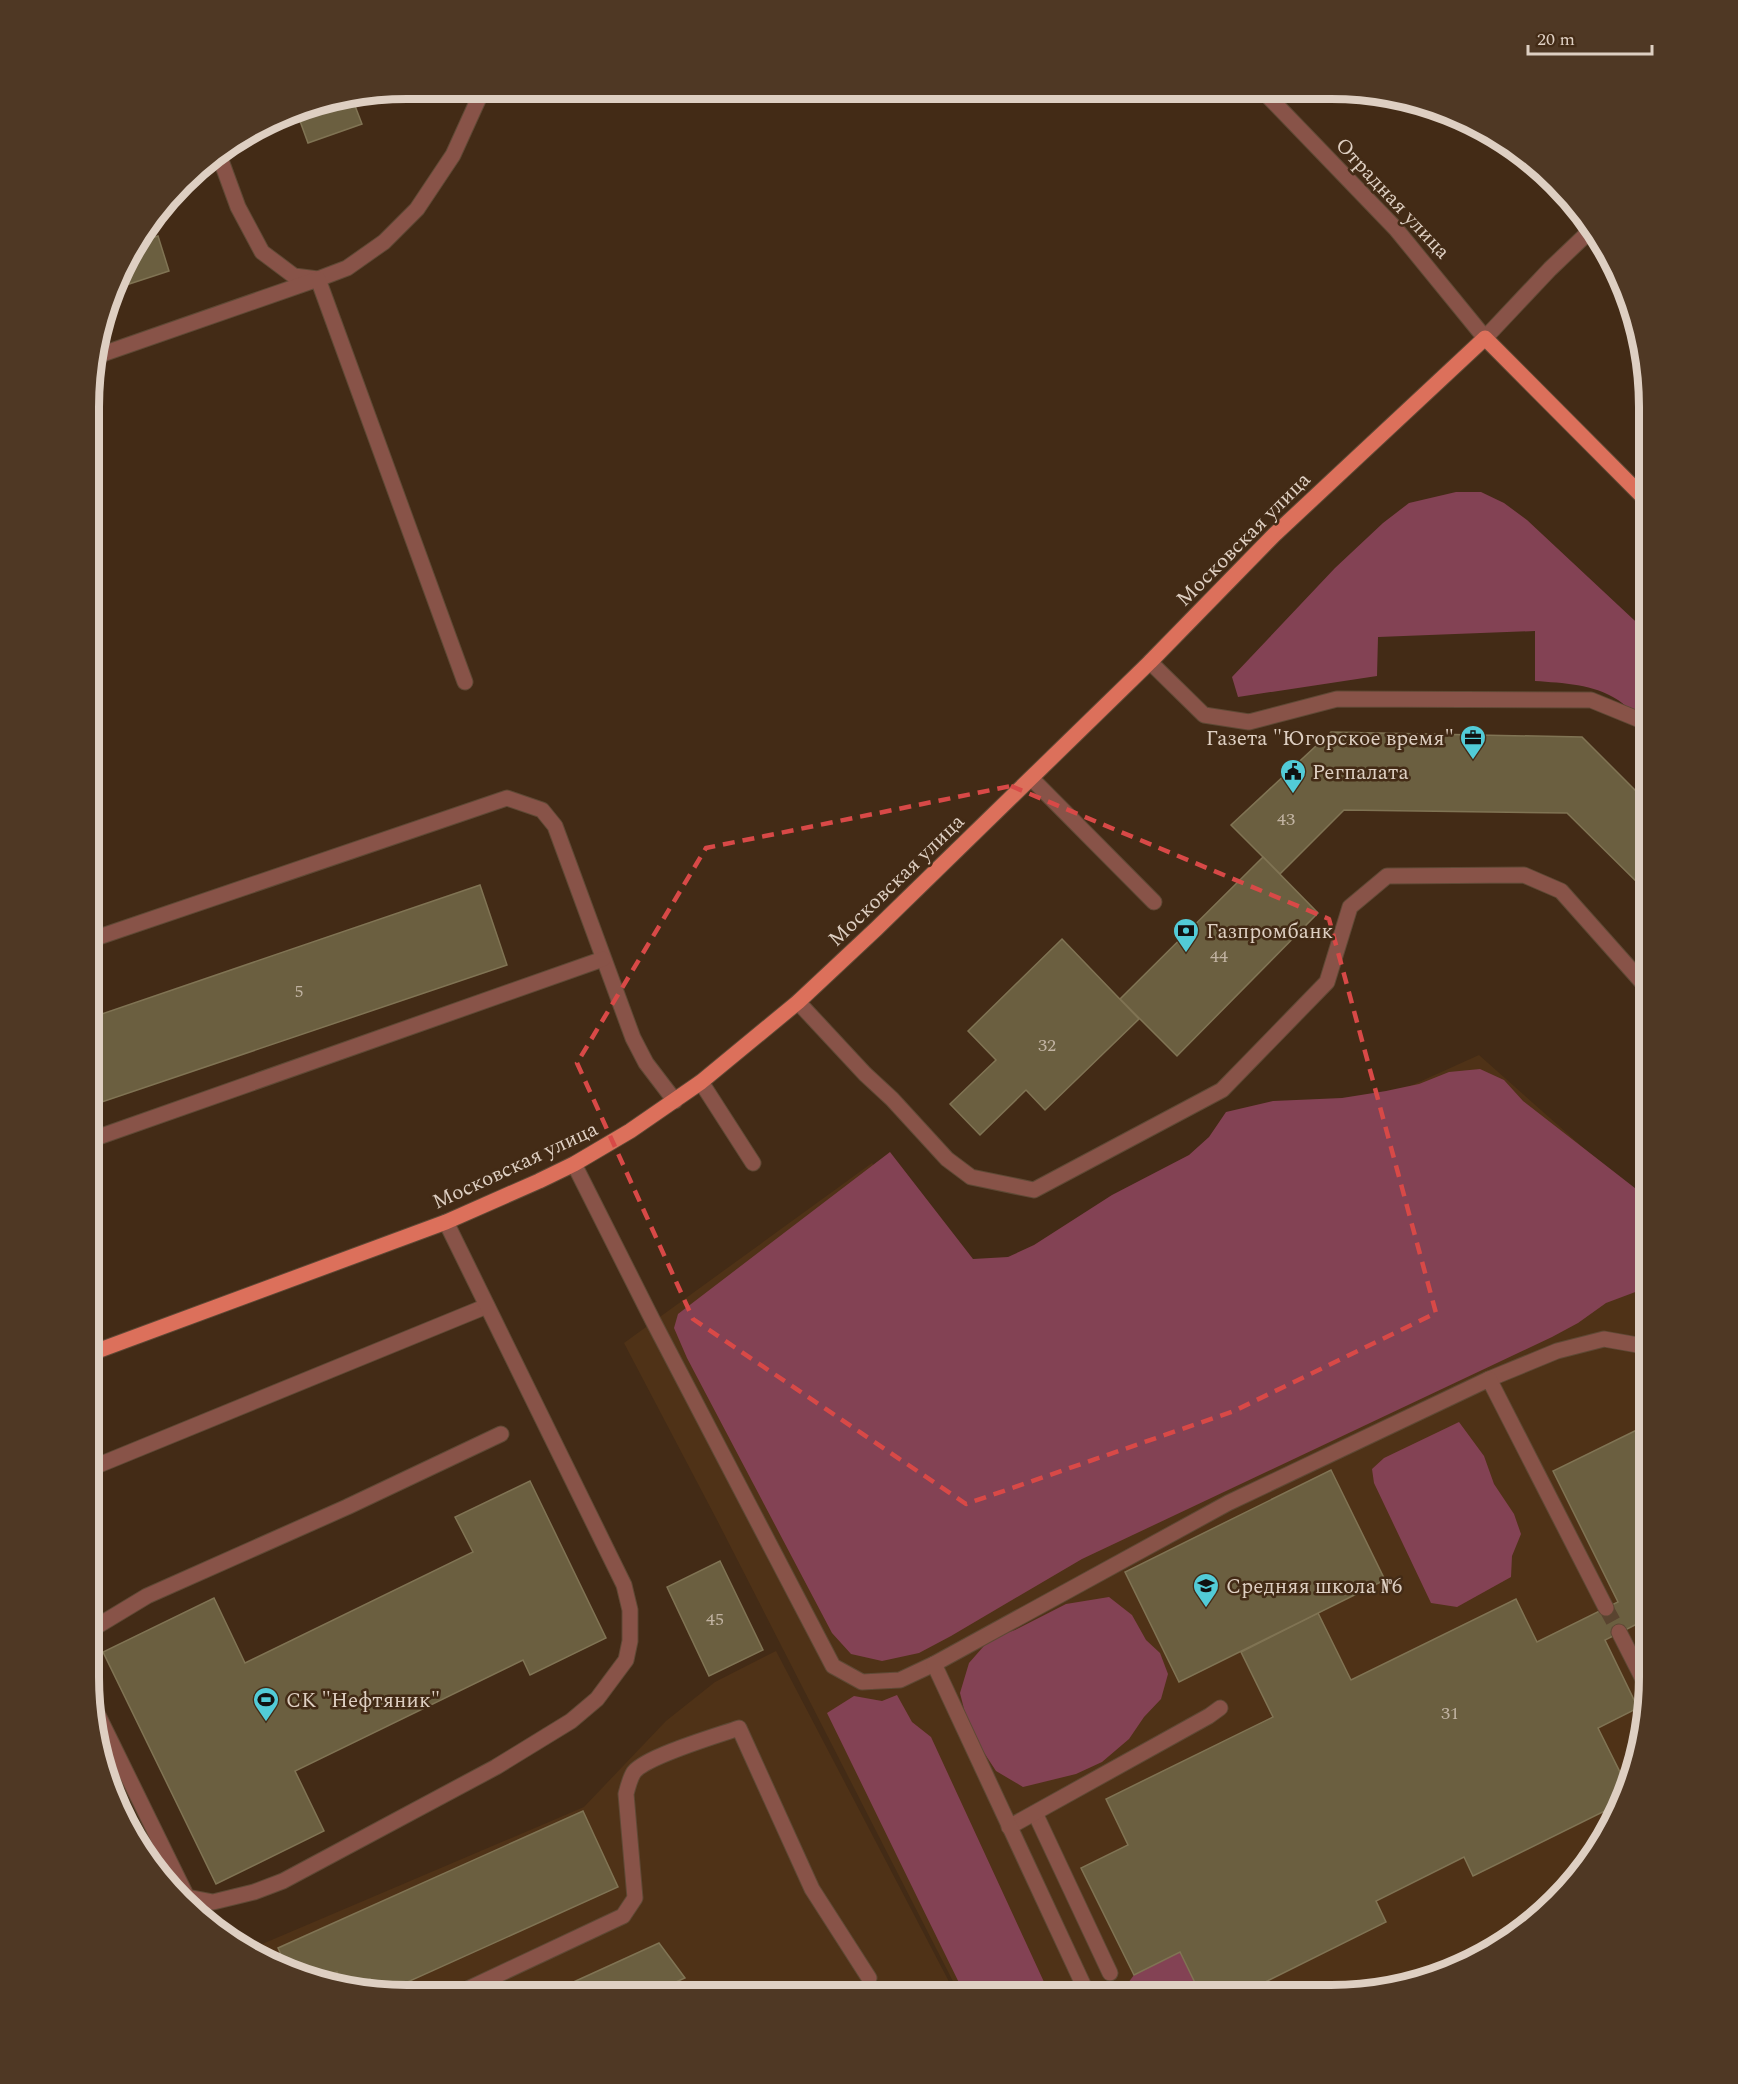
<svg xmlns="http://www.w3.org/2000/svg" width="1738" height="2084" viewBox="0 0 1738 2084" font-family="Spectral,serif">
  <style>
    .built { fill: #4f3217 }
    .green { fill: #834254 }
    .building { fill: #6b5f40; stroke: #807454; stroke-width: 1.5 }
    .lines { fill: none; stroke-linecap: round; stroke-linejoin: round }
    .minor-tunnel { stroke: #5a4430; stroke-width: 15; stroke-dasharray: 15 8; stroke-linecap: butt }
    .minor-casing { stroke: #5f4935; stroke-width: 17 }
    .major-casing { stroke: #5f4935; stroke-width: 17 }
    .minor { stroke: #885348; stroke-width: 15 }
    .major { stroke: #dc705b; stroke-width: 15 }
    .marked { fill: none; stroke: #d84947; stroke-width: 4.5; stroke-dasharray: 12 8; stroke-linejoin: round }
    .labels { text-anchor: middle; stroke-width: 5; stroke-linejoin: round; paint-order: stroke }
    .number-label { font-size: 18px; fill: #c1b3a2 }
    .street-label { font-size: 21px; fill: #decfc2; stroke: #432b16 }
    .poi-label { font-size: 21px; fill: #decfc2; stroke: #432b16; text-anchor: start }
    .rim { fill: none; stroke: #decfc2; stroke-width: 8 }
  </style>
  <rect width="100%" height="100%" fill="#432b16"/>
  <g class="built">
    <polygon points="1479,1055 1649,1206 1649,1698 1633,1779 1596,1854 1556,1902 1491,1953 1433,1979 1351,1995 960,1995 717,1520 624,1343 872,1163 973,1291 1258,1155"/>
    <polygon points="776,1651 956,1995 386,1995 305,1979 246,1951 584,1807 666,1721 715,1682"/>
  </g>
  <g class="green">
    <path d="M 1456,492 L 1481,492 L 1504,503 L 1527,520 L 1649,634 L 1649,731 C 1640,721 1630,708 1618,700 C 1594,684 1563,683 1535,681 L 1535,631 L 1378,637 L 1377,676 L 1238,697 L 1232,677 L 1335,568 L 1383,523 L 1409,503 Z"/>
    <polygon points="1480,1069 1504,1080 1523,1101 1649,1199 1649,1302 1638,1291 1606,1303 1578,1323 1552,1337 1082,1559 951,1636 919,1653 882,1661 851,1654 832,1633 687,1358 674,1328 678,1314 890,1152 973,1259 1008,1257 1034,1245 1112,1195 1189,1155 1209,1137 1226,1112 1273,1101 1342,1098 1386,1091 1419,1084 1449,1072"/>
    <polygon points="1459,1422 1484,1456 1494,1484 1514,1514 1521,1534 1512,1556 1511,1577 1457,1607 1431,1603 1374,1483 1372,1469 1384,1458"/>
    <polygon points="1109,1597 1132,1615 1146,1640 1160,1653 1168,1674 1161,1699 1144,1717 1129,1739 1102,1762 1076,1774 1023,1787 996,1771 979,1745 966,1717 960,1693 969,1663 990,1639 1015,1630 1066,1604"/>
    <polygon points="897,1695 912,1722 931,1737 1050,1995 965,1995 827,1713 854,1696 882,1701"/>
    <polygon points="1180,1952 1201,1995 1119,1995 1134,1975"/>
  </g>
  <g class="building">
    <polygon points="352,98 362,124 308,143 296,110 304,106"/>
    <polygon points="158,236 169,271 117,288 131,248 134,244"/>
    <polygon points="1331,732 1582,737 1649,804 1649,894 1567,813 1344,810 1280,874 1231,825"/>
    <polygon points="1263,857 1318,913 1177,1056 1120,999"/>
    <polygon points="480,885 507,965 90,1106 90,1018"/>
    <polygon points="1062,939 1139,1019 1045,1110 1026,1090 980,1135 950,1104 996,1060 968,1031"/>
    <polygon points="1649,1424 1649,1618 1605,1640 1638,1708 1598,1728 1628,1788 1621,1803 1473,1876 1464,1857 1376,1901 1386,1922 1239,1995 1201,1995 1180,1952 1134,1975 1081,1868 1128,1845 1106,1799 1273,1717 1241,1652 1318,1613 1351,1680 1516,1599 1537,1642 1618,1602 1553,1471"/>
    <polygon points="1331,1470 1385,1580 1179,1682 1125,1572"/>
    <polygon points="530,1481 606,1638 530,1675 523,1660 295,1771 324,1831 216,1884 103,1652 214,1598 245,1663 473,1552 455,1517"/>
    <polygon points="720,1561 763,1650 709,1676 667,1587"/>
    <polygon points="583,1811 618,1887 381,1994 377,1993 370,1979 351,1988 344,1987 337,1972 316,1981 305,1979 288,1970 278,1948"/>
    <polygon points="659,1943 685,1978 647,1995 545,1995"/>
  </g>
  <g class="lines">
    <polyline class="minor-tunnel" points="1606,1608 1619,1632"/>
    <defs>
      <g id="minor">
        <polyline points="1263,91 1396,229 1485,338 1550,269 1593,228"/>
        <polyline points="219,155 238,207 262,252 294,276 318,279 347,268 384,242 417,209 453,155 483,89"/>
        <polyline points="94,357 318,279 465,682"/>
        <polyline points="1150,662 1204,715 1249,722 1337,699 1591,700 1640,720 1649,730"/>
        <polyline points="1032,779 1154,902"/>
        <polyline points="90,940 507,798 542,810 555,826 633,1038 646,1063 675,1101"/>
        <polyline points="798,1002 865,1074 892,1099 947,1159 971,1177 1034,1190 1222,1090 1327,982 1350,907 1387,876 1524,875 1561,891 1649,990"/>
        <polyline points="701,1082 753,1163"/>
        <polyline points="90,1140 603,959"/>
        <polyline points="574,1164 653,1321 833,1666 862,1682 900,1680 934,1664"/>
        <polyline points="1489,1379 1557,1351 1604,1339 1649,1347"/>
        <polyline points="89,1469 487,1306"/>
        <polyline points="89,1631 147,1596 347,1507 501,1434"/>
        <polyline points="1619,1632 1649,1691"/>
        <polyline points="92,1703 187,1897 213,1902 254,1892 283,1881 496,1767 571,1721 597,1699 626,1660 630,1641 630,1610 624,1585 446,1222"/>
        <polyline points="1035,1813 1110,1973"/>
        <polyline points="1009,1827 1209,1716 1220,1708"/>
        <path d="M 455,1995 L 623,1916 L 635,1898 L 626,1794 C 628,1786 630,1778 634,1772 C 647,1756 716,1736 739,1728 L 812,1889 L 869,1978"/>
        <polyline points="1088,1995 934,1664 1228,1503 1489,1379 1606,1608"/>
      </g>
      <polyline id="major" points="89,1354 446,1222 539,1181 574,1164 630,1131 701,1082 798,1002 876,929 1150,662 1274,535 1485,338 1649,503"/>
    </defs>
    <use href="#minor" class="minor-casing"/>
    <use href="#major" class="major-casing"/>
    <use href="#minor" class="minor"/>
    <use href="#major" class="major"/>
  </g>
  <path class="marked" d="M 1011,786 L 1329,919 L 1436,1313 L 1234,1411 L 966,1504 L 693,1319 L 577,1063 L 706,848 Z"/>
  <defs>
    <symbol id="office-pin" viewBox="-11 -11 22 30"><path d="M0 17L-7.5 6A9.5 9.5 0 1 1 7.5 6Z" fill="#52cbd7" stroke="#432b16"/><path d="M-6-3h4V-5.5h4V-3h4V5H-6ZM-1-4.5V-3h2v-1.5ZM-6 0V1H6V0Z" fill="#111"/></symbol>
    <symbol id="civic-pin" viewBox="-11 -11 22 30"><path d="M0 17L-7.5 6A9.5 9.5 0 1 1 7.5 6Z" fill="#52cbd7" stroke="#432b16"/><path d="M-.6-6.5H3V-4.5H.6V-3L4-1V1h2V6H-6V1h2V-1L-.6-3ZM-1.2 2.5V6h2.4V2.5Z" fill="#111"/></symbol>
    <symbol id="bank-pin" viewBox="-11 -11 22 30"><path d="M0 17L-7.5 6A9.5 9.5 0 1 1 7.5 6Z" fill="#52cbd7" stroke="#432b16"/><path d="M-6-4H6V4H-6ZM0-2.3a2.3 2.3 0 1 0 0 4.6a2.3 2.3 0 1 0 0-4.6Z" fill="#111"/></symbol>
    <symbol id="school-pin" viewBox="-11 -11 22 30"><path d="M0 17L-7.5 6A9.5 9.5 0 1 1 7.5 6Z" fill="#52cbd7" stroke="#432b16"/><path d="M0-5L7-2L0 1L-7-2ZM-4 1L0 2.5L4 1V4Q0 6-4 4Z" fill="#111"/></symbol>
    <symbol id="stadium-pin" viewBox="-11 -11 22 30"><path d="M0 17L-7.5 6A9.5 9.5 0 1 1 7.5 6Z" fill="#52cbd7" stroke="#432b16"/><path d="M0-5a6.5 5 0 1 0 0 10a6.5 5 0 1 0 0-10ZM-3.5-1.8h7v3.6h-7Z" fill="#111"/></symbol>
  </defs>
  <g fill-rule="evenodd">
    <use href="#office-pin" x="1458" y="723" width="30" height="40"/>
    <use href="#civic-pin" x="1278" y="757" width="30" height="40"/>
    <use href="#bank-pin" x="1171" y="916" width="30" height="40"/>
    <use href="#school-pin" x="1191" y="1571" width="30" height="40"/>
    <use href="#stadium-pin" x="251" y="1685" width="30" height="40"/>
  </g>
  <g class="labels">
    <g class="number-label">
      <text x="1286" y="825">43</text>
      <text x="1219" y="962">44</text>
      <text x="299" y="997">5</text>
      <text x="1047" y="1051">32</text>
      <text x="715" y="1625">45</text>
      <text x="1450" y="1719">31</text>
    </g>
    <g class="street-label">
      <text transform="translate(1393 198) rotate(47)" y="7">Отрадная улица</text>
      <text transform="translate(1243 539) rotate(-45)" y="7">Московская улица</text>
      <text transform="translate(896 880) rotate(-44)" y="7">Московская улица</text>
      <text transform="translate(515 1165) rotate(-25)" y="7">Московская улица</text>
    </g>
    <g class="poi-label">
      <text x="1454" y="745" text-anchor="end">Газета "Югорское время"</text>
      <text x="1312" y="779">Регпалата</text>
      <text x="1206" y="938">Газпромбанк</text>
      <text x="1226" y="1593">Средняя школа №6</text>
      <text x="286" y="1707">СК "Нефтяник"</text>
    </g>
  </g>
  <path d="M0 0H1738V2084H0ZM407 99H1331A308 308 0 0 1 1639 407V1677A308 308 0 0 1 1331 1985H407A308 308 0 0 1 99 1677V407A308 308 0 0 1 407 99Z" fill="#4f3824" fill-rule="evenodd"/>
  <path class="rim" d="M407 99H1331A308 308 0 0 1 1639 407V1677A308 308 0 0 1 1331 1985H407A308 308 0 0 1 99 1677V407A308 308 0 0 1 407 99Z"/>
  <path d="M1528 45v9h124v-9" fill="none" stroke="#decfc2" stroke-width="3"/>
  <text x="1537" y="45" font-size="18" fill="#decfc2" stroke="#432b16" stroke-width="4.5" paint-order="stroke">20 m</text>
</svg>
